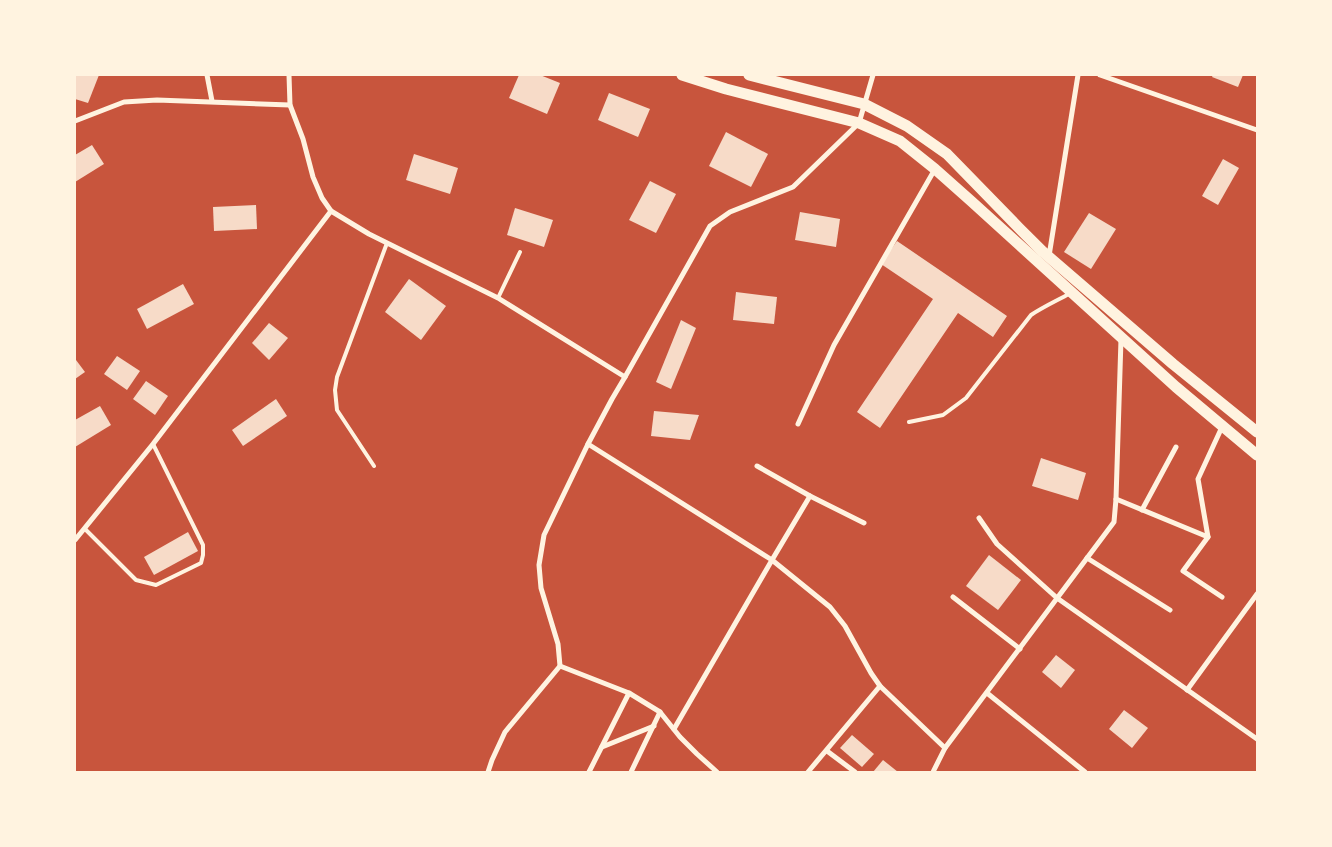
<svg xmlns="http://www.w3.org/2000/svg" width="1332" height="847" viewBox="0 0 1332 847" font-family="Literata,serif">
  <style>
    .building { fill: #f7dbc8 }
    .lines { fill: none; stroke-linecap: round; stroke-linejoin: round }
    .service { stroke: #fff3e0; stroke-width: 4 }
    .minor { stroke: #fff3e0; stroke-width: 5 }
    .primary { stroke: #fff3e0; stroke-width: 11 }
  </style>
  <rect width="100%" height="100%" fill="#c8553d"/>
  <g class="building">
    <polygon points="75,75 99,75 88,103 75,99"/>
    <polygon points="519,75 540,75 560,83 547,114 509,98"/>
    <polygon points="1213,75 1243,75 1238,87 1212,77"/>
    <polygon points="609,93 650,109 638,137 598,120"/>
    <polygon points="726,132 768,154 751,187 709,166"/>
    <polygon points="92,145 104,164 75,182 75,155"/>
    <polygon points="414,154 458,168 450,194 406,180"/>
    <polygon points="1223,159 1239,168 1218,205 1202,196"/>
    <polygon points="650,181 676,194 656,233 629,220"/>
    <polygon points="256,205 257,229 214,231 213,207"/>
    <polygon points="515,208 553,220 544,247 507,235"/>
    <polygon points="800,212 840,219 836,247 795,240"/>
    <polygon points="1089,213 1116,229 1091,269 1064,252"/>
    <polygon points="897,241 1007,316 993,337 958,313 880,428 857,412 933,299 881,264"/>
    <polygon points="409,279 446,306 421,340 385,312"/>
    <polygon points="183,284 194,304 147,329 137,309"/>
    <polygon points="736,292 777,297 774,324 733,320"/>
    <polygon points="681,320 696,328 671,389 656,382"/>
    <polygon points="269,323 288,338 269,360 252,343"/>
    <polygon points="117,356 140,371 127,390 104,374"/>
    <polygon points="76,360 85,372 75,379 75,361"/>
    <polygon points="146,381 168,396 155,415 133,399"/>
    <polygon points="276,399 287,416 243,446 232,430"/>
    <polygon points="100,406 111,425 75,447 75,420"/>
    <polygon points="654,411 699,415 690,440 651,436"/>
    <polygon points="1041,458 1086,473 1078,500 1032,486"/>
    <polygon points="188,532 198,551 154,575 144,557"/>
    <polygon points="989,555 1021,580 998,610 966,586"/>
    <polygon points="1056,655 1075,670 1061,688 1042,672"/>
    <polygon points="1124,710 1148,728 1132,748 1109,729"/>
    <polygon points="852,735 874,754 862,767 840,748"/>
    <polygon points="883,760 898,772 873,772"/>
  </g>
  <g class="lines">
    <g class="service">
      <polyline points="498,298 520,252"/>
      <path d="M 909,422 L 943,415 L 966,398 L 1031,315 C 1043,307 1056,301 1069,294"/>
      <polyline points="374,466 337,410 335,390 337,377 387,243"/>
      <polyline points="85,529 136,580 156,585 201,563 203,555 203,545 153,444"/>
    </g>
    <g class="minor">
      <polyline points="207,75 212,101"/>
      <polyline points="1100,75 1257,130"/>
      <polyline points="75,121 124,102 157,100 290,105"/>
      <polyline points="331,211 369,234 498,298 625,377 710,226 730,212 793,187 859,123 873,75"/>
      <polyline points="1049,256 1078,75"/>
      <polyline points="798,424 834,345 935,169"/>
      <polyline points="588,444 772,560 830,607 845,626 871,673 880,686 945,748"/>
      <polyline points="757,466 810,496 864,523"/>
      <polyline points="1116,499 1208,537 1198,479 1222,427"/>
      <polyline points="1142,510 1176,447"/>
      <polyline points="979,518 997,544 1057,598 1257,739"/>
      <polyline points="1208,537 1183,571 1222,597"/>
      <polyline points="75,540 153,444 331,211 322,198 313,177 303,139 290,105 289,75"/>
      <polyline points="1087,558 1170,610"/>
      <polyline points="953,597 1020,649"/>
      <polyline points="560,666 629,693 660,712 680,737 697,754 717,772"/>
      <polyline points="1187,690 1257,594"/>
      <polyline points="987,693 1085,772"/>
      <polyline points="674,729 772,560 810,496"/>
      <polyline points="602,747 654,726"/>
      <polyline points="827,751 855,772"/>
      <polyline points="488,772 492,760 505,732 560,666 558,644 541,588 539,565 544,535 588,444 612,399 625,377"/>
      <polyline points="589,772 629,693"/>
      <polyline points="631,772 660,712"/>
      <polyline points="808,772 880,686"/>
      <polyline points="933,772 945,748 1114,522 1116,499 1121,339"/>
    </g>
    <g class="primary">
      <polyline points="682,75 726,89 859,123 900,141 935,169 971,201 1176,387 1257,455"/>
      <polyline points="749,75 864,104 907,126 947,154 1019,228 1042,251 1173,364 1257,432"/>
    </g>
  </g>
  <rect width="1332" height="847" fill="none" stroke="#fff3e0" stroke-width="152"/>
</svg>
